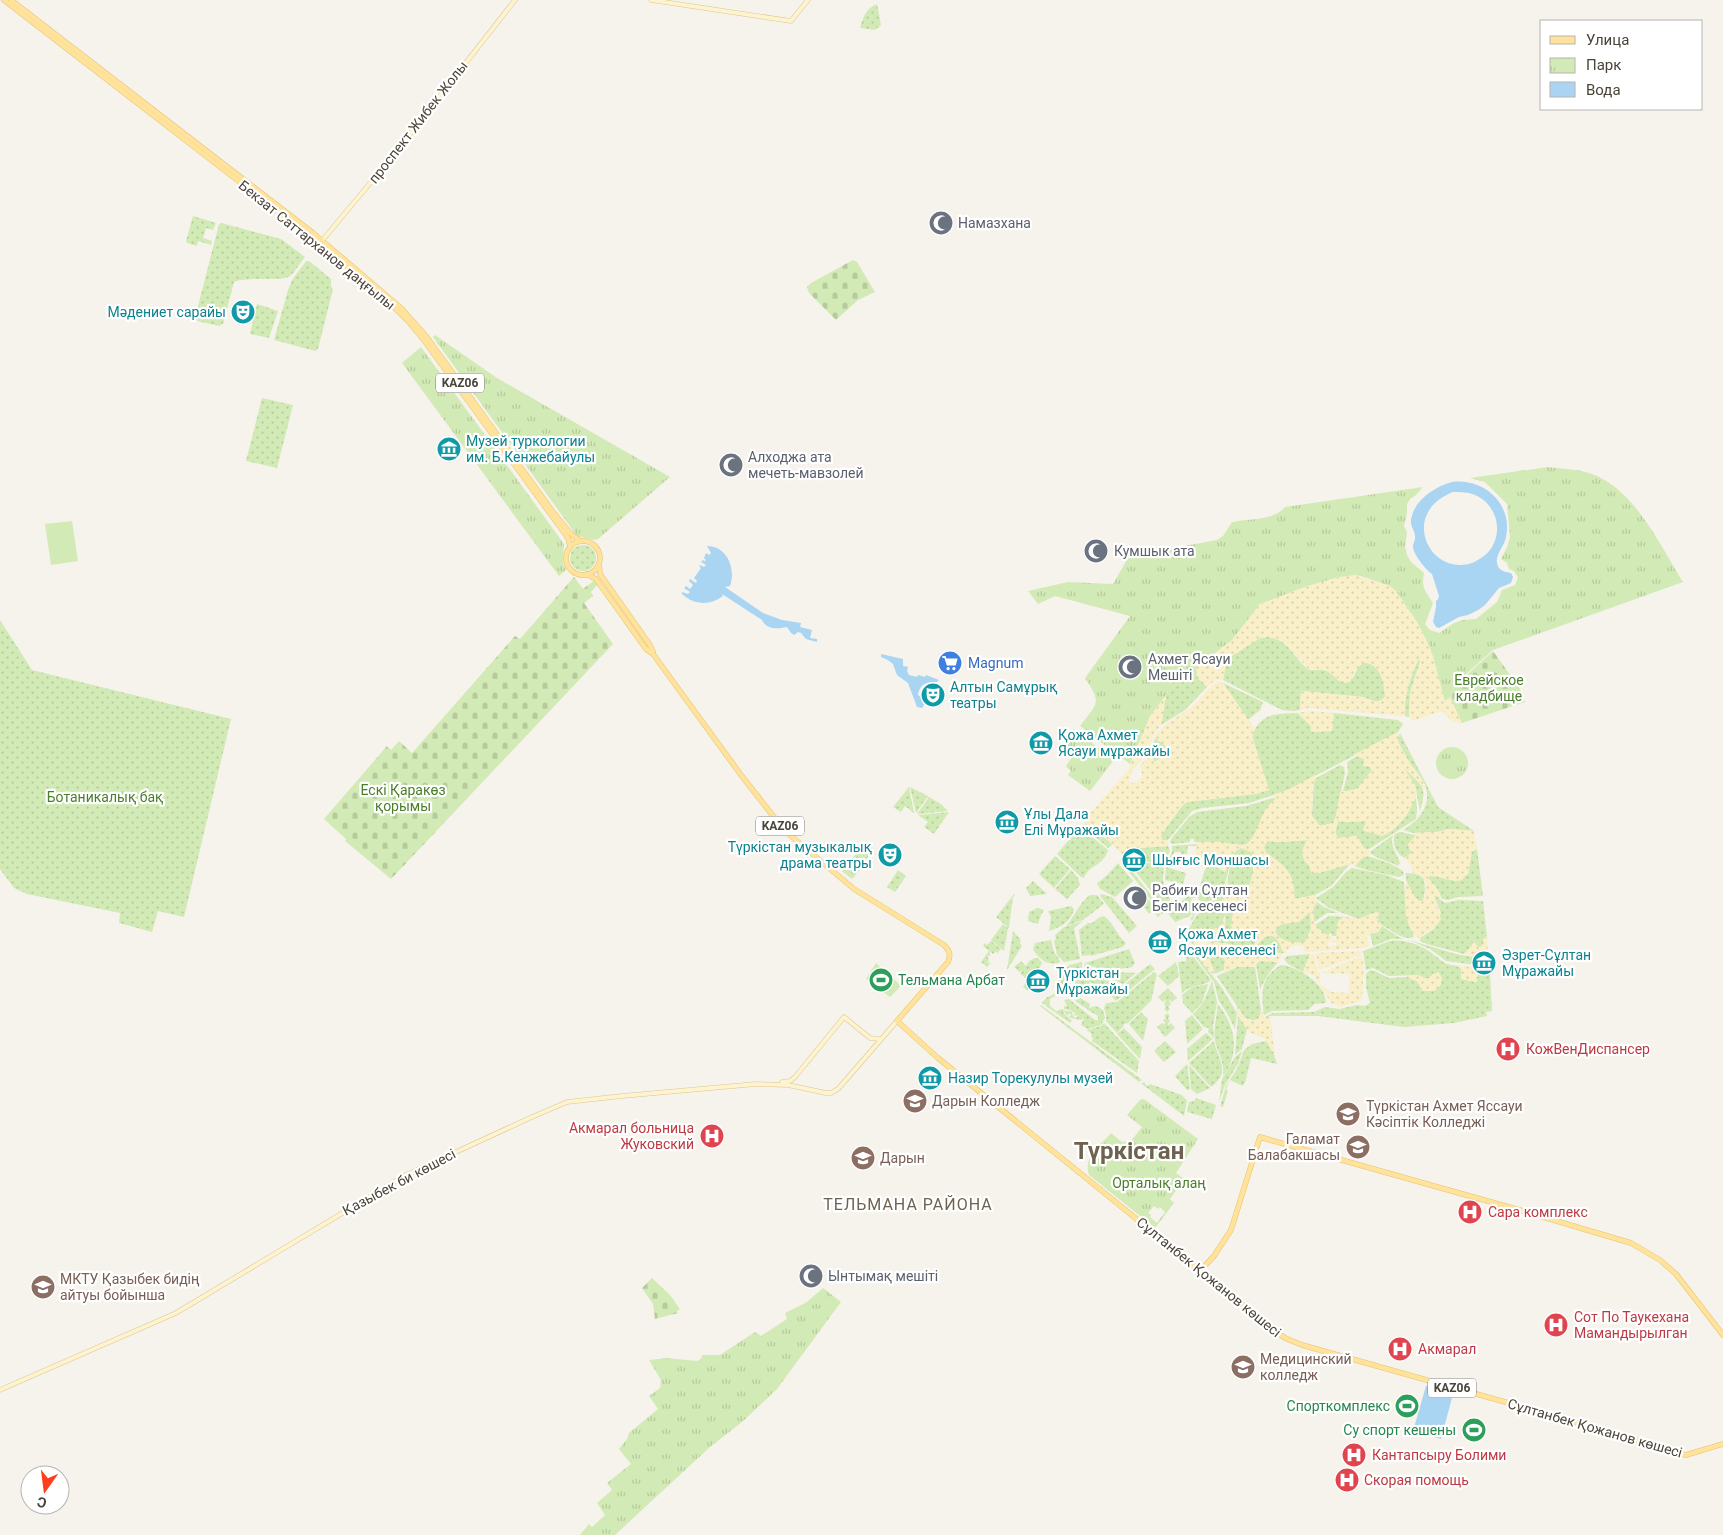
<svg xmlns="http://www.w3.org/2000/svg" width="1723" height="1535" viewBox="0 0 1723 1535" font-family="Roboto,sans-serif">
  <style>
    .grass { fill: url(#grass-dots) }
    .sand { fill: url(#sand-dots); fill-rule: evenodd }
    .cemetery { fill: url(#cemetery-stones) }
    .park { fill: url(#park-tufts); fill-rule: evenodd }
    .pitch { fill: #d2eab5 }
    .water { fill: #a9d4f2; fill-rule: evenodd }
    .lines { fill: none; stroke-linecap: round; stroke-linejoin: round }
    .secondary-casing { stroke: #d6c79b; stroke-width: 5 }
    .primary-casing { stroke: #e6c16a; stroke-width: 5.5 }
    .secondary { stroke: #fff3cd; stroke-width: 4 }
    .primary { stroke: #ffe39c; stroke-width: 4.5 }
    .labels { text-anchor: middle; stroke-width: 4.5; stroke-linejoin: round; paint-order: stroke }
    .shield { fill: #fff; stroke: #817c74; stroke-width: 1 }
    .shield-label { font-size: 12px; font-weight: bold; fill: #4b4439 }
    .street-label { font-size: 14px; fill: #4b4439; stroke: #fff }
    .worship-label { font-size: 14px; fill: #5b616d; stroke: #fff; text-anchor: start }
    .culture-label { font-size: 14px; fill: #0d838f; stroke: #fff; text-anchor: start }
    .shop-label { font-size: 14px; fill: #366cbe; stroke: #fff; text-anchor: start }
    .park-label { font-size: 14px; fill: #4a7f2a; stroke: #fff }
    .leisure-label { font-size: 14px; fill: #27864d; stroke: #fff; text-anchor: end }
    .health-label { font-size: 14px; fill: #be3a42; stroke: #fff; text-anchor: start }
    .education-label { font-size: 14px; fill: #785e54; stroke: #fff; text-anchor: start }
    .quarter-label { font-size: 16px; letter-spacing: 1px; fill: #6e6250; stroke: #fff }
    .town-label { font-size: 24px; font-weight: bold; fill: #6e6250; stroke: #fff }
  </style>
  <defs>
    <pattern id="grass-dots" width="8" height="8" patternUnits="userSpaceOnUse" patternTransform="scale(1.25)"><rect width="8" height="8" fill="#d2eab5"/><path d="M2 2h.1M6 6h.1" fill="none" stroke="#b6ca9c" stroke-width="1.8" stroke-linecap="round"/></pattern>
    <pattern id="sand-dots" width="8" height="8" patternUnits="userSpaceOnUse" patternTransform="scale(1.25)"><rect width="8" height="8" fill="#f9efc9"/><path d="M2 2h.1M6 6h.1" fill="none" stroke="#d7cead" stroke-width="1.8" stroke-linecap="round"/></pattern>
    <pattern id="cemetery-stones" width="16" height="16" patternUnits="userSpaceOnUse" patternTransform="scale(1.25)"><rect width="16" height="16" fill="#d2eab5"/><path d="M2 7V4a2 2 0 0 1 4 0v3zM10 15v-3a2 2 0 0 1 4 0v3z" fill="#b6ca9c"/></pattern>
    <pattern id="park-tufts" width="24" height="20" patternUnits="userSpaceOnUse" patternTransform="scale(1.25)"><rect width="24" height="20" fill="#d2eab5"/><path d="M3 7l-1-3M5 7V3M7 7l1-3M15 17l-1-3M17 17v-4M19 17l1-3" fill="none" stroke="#b6ca9c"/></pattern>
  </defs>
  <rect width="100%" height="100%" fill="#f6f3ec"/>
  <g class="grass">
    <path d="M 877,4 L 881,25 L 875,30 L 860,28 C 863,17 866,8 877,4 Z"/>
    <polygon points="193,216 216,223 213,230 206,228 203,238 212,241 211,245 198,241 197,246 187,243 186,241"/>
    <path d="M 221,223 L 281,239 L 305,257 C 300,263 296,271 290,276 C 283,282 249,276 234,282 L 223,324 L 219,326 L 197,321 L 195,318 L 219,224 Z"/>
    <polygon points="306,261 309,261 331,279 331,287 333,289 318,349 315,351 274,340 288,290 292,280"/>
    <polygon points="257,304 278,311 269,338 250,334"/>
    <polygon points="262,398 293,405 277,468 246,461"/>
    <circle cx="583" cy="558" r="13"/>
    <polygon points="0,620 32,670 231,719 184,917 158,911 152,932 119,923 120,913 27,894 14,888 0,869"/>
    <path d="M 1268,637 C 1290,640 1293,658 1309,670 C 1327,670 1326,667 1339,681 L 1353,678 L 1359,665 L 1363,663 C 1380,661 1386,685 1385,698 L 1377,702 L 1363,697 L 1301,691 L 1300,710 L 1294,711 L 1282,710 L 1223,680 L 1227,659 L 1260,638 Z"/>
    <path d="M 1419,658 L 1420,662 L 1410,693 L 1409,717 L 1405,716 C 1404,695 1410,677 1419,658 Z"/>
    <polygon points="1196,659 1197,677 1207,687 1185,710 1161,725 1166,695 1180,677 1186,665"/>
    <polygon points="1223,683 1261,701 1263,703 1260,710 1248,720"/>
    <path d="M 1298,713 L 1311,726 L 1311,732 L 1332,731 L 1334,713 L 1398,720 L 1403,724 L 1398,732 L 1392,736 L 1286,791 L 1249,803 L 1202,808 L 1192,811 L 1168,840 L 1162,840 L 1161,835 L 1181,807 L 1187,802 L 1255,794 L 1269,790 L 1252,736 C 1261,712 1276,714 1298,713 Z"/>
    <path d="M 1400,733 L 1438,807 L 1474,831 L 1449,829 L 1437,832 L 1414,833 L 1403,830 C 1421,820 1434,801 1423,781 C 1420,775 1415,770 1411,765 C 1406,757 1402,748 1397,740 Z"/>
    <polygon points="1155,738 1166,746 1169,751 1165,756 1154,762 1150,754"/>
    <path d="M 1357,756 L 1364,759 L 1372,770 C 1363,784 1361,791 1343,791 L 1348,772 L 1347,762 Z"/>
    <polygon points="1340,765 1344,767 1345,773 1336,816 1333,823 1320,826 1312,816 1314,780 1316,778"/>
    <path d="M 1401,765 C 1420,783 1429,784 1420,811 L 1415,785 Z"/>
    <polygon points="909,787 914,813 905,806 901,812 893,807"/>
    <polygon points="910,787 928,796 916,813"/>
    <polygon points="929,797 941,804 948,811 917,814"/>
    <path d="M 1416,797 L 1417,809 L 1416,819 L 1369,849 C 1360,850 1361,842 1357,836 L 1339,838 L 1335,834 L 1338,821 L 1347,822 L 1365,821 L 1366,823 L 1363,829 L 1406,816 Z"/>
    <path d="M 1273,798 L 1275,798 L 1275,800 C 1260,809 1261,832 1247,844 L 1241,845 L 1210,842 L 1194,842 L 1194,839 L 1190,839 L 1190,842 L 1173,844 L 1170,842 L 1171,839 L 1189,817 L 1197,812 L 1246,806 Z"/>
    <polygon points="949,812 934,834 924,827 928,822 918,815"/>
    <polygon points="1086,823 1110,842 1112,845 1108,848 1083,826"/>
    <path d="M 1080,827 L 1108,850 C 1103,867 1089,864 1084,878 L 1081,877 L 1057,854 Z"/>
    <path d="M 1400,832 L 1415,835 L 1413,852 L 1405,858 C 1397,855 1391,843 1395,834 Z"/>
    <path d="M 1393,835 C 1389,844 1397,854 1400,863 L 1398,866 C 1390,861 1375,859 1370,852 Z"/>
    <path d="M 1308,840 L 1302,852 L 1305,862 L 1319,873 L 1350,864 L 1331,886 L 1315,895 L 1294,899 C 1294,876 1285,865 1266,853 L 1264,847 L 1267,841 L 1281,842 Z"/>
    <polygon points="1197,844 1197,846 1188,846 1187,854 1181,854 1181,852 1175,852 1172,856 1171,865 1166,865 1172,852 1172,846"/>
    <polygon points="863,845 872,851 860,868 850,861"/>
    <polygon points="1168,846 1170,851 1164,865 1143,861 1136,849 1127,855 1125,852 1128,849"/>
    <path d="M 1241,848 L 1249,850 L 1253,855 C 1254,869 1253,892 1238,897 C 1222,894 1229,876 1230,865 L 1223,890 L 1200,886 L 1205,869 L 1212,865 L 1225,872 L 1234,852 Z"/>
    <polygon points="1477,849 1483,896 1458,897 1448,900 1442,899 1438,890 1429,879 1429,876 1433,875 1456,881 1468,874 1471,852"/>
    <polygon points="1055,856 1070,869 1054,888 1039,874"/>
    <polygon points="1367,856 1389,863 1403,871 1404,875 1399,877 1366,870 1355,866 1363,857"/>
    <polygon points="849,862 860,870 852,879 842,871"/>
    <polygon points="1143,862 1164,866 1163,881 1172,905 1167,910 1133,869"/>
    <path d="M 1118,863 L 1133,881 L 1115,897 L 1100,889 L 1097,883 C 1102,881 1114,868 1118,863 Z"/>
    <polygon points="1166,867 1186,873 1183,884 1165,880"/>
    <path d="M 1352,868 L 1386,875 L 1404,882 L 1406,915 L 1414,937 C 1401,942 1389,926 1376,923 L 1379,918 L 1373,913 L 1359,919 L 1329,908 L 1316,898 L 1333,887 L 1346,872 Z"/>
    <polygon points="898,870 906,876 895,892 887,887"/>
    <polygon points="1071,870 1078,878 1080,885 1067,899 1055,889"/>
    <polygon points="1131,870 1165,912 1162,914 1129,872"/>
    <path d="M 1406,873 L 1418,874 L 1424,879 L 1425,890 L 1423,901 L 1418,901 C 1412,894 1404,882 1406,873 Z"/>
    <polygon points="1033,881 1047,894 1030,896 1026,888"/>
    <path d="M 1199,888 L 1197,897 L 1193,898 L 1191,900 C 1192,908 1198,911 1192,921 L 1190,918 L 1193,916 L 1192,913 L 1190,916 L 1175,922 L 1167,912 Z"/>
    <polygon points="1200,888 1221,892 1196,914 1195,906 1200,902 1198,897"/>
    <path d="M 1223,892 L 1225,915 L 1221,925 C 1210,933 1211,926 1207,941 L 1192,938 L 1189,929 L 1196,916 Z"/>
    <polygon points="1014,894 1015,895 1013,897 1003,972 1009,928 996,917"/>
    <polygon points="1101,894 1112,897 1137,926 1129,933 1100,896"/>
    <polygon points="1433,894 1445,903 1459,900 1483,901 1487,936 1483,940 1483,946 1479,948 1473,941 1472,946 1464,954 1427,944 1420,941 1420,938 1434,929 1441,913"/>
    <path d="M 1090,895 L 1097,895 L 1104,904 L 1083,920 L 1066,926 C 1075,916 1079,903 1090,895 Z"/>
    <polygon points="1145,895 1161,915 1158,917 1153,911 1149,914 1140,902 1144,899 1142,897"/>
    <polygon points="1317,902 1324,907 1338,913 1327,913 1314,922 1313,909"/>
    <path d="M 1226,904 L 1233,913 L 1232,928 L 1250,931 L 1256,939 L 1254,945 C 1245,949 1234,945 1225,943 C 1220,942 1218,944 1213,942 L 1224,937 Z"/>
    <path d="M 1071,906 L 1074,909 C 1071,922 1061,927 1049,931 L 1051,917 L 1048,911 Z"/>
    <polygon points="1038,908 1044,910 1041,915 1038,924 1028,921 1029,912"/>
    <path d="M 1310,911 L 1311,929 L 1305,942 C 1295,945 1278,941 1275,931 L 1279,925 C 1295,920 1296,926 1310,911 Z"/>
    <path d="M 1104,916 C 1114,923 1117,936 1126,943 L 1123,947 L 1091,956 L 1090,955 L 1082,956 L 1079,930 L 1088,923 L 1092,923 L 1100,917 Z"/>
    <polygon points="1329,916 1347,917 1342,918 1338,936 1332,936 1332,934 1329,933 1329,936 1324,934 1315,925"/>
    <polygon points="1083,921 1074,928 1080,959 1064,962 1057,955 1054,941 1056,939 1055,935 1064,927"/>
    <polygon points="1003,924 1008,928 1004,951 991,940"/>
    <polygon points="1382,926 1397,936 1403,939 1391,939 1373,946 1370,934 1378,932"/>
    <polygon points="1013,931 1021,940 1020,943 1022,946 1007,970"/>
    <path d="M 1270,935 C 1278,937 1282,945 1283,953 L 1253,952 L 1253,949 L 1265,937 Z"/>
    <path d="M 1051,940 L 1054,952 L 1060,961 L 1059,963 C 1044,965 1042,960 1033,950 L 1035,943 Z"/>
    <polygon points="1409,940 1456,954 1474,957 1476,960 1476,965 1446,961 1430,949"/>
    <polygon points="991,941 1001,949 997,954 997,951 993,954 990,951 990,956 987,956 989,960 987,963 991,962 987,967 981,962 989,951 983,946 985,943 987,945"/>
    <path d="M 1390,941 C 1405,939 1422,945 1434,955 C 1439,958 1442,962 1447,964 C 1453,966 1457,964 1461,969 L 1461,979 L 1476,982 L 1479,968 L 1489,971 L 1489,973 L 1490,973 L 1492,1011 L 1486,1012 L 1487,1016 L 1454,1023 L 1404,1027 L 1318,1016 L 1271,1016 L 1265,1018 L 1265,1017 L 1272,1013 L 1314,1012 L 1325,1007 L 1339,1009 L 1357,1005 L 1365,1006 L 1370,1003 L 1366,987 L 1366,974 L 1370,970 L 1375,971 L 1389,978 L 1406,977 L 1412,979 L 1417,981 L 1424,991 L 1434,991 L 1434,973 L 1429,978 L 1425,979 L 1418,975 L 1389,976 L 1373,968 L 1366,970 L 1363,951 Z"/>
    <path d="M 1129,949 L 1135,963 L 1132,967 C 1117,970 1098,971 1085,963 Z"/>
    <polygon points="1192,950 1220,985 1237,1013 1235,1029 1227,1013 1219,1001 1214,982 1191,951"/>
    <path d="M 1189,951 L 1211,980 C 1202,988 1194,982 1182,993 L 1178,962 L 1186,961 L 1187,954 Z"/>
    <polygon points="1310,954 1303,972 1288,964 1284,959 1287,956"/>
    <polygon points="1217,956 1223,958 1225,961 1224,970 1215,974 1209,958"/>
    <polygon points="1035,958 1038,958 1042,963 1028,991 1023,987 1027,980 1020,973 1023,970 1019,972 1014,967 1021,961 1026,966 1024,970 1029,961"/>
    <polygon points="1260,961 1278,962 1269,973 1260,989 1256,964"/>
    <polygon points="1082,962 1082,970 1121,986 1123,988 1124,985 1150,964 1155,969 1116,1001 1103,988 1090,982 1085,989 1077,986 1071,978 1068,980 1064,987 1055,985 1069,965"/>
    <path d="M 1084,962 C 1091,976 1123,971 1136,973 L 1123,984 L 1085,968 Z"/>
    <polygon points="1176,962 1179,976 1168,986 1158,976"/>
    <path d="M 1281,965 C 1299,967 1326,984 1326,1003 L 1315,1004 L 1308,1010 L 1272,1011 L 1264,1015 C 1261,994 1260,977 1281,965 Z"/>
    <polygon points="1237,967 1255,967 1261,1010 1259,1018 1255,1021 1245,1018 1217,976"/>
    <polygon points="1154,972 1157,974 1151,1001 1128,1023 1124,1024 1123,1027 1117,1033 1106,1021 1106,1015 1104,1008 1106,1003 1117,1002"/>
    <polygon points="1212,981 1217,1002 1213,1027 1214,1038 1208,1032 1209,1028 1204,1027 1193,1014 1203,1003"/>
    <polygon points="1208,984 1202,1003 1192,1013 1183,1003 1182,995 1192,987"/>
    <polygon points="1168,988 1177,998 1172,1002 1170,1000 1169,1001 1171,1004 1168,1007 1170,1009 1167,1012 1164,1009 1166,1007 1164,1004 1166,1001 1165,1000 1163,1002 1158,997"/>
    <polygon points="1056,993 1057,995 1050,999 1050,1006 1056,1011 1062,1009 1066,1011 1071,1011 1075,1019 1068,1017 1071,1015 1070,1013 1067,1016 1064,1011 1063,1012 1068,1018 1072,1020 1070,1023 1042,1003 1046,998"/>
    <polygon points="1079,997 1090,1004 1089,1008 1096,1006 1103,1010 1105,1018 1101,1025 1088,1029 1081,1025 1084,1018 1081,1020 1075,1019 1074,1017 1077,1018 1078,1015 1074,1016 1075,1013 1070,1010 1064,1009 1064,1004 1065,1007 1067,1006 1064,1000 1069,999 1095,1020 1098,1020 1098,1016 1086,1009 1089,1007 1085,1008 1075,1001"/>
    <path d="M 1218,1004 C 1235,1026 1241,1052 1223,1076 C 1225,1063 1218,1053 1215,1041 C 1213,1028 1217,1016 1218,1004 Z"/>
    <polygon points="1041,1005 1142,1080 1139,1082 1040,1006"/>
    <polygon points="1141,1012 1148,1019 1143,1041 1129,1024"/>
    <polygon points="1167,1013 1170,1016 1168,1018 1170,1021 1168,1024 1169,1025 1171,1023 1175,1028 1165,1037 1157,1027 1162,1023 1163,1025 1165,1023 1163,1020 1166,1018 1164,1016"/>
    <polygon points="1192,1015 1203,1029 1187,1044 1185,1021"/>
    <polygon points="1238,1016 1247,1029 1242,1049 1235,1055"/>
    <polygon points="1104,1023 1139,1061 1137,1073 1092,1041 1093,1038 1091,1037 1092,1034 1087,1030 1101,1026"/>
    <polygon points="1124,1028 1142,1047 1140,1059 1117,1034"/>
    <polygon points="1206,1033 1213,1039 1188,1061 1187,1049"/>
    <polygon points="1165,1041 1176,1052 1164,1062 1154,1051"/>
    <path d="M 1214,1041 C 1218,1060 1232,1072 1211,1087 L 1189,1063 Z"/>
    <polygon points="1266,1041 1273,1051 1277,1064 1251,1058 1245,1083 1244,1083 1243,1086 1230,1080 1226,1089 1228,1091 1223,1107 1220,1106 1226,1086 1238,1067 1244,1050 1252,1044"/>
    <polygon points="1242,1051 1238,1064 1225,1085 1219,1102 1222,1079 1235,1057"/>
    <polygon points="1187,1064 1190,1089 1187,1090 1175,1076"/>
    <polygon points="1189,1065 1210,1088 1197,1094 1191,1089"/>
    <polygon points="1144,1082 1147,1086 1150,1084 1182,1095 1187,1101 1184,1116 1142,1084"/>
    <polygon points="1196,1098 1216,1105 1212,1119 1187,1112 1189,1102 1194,1101"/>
  </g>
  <g class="sand">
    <path d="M 1355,575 L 1390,586 L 1396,591 L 1417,622 L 1428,643 L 1433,656 L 1445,700 L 1450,697 L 1462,723 L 1452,721 L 1442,711 L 1413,721 L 1409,717 L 1410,693 L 1420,662 L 1419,658 C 1409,677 1404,695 1405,716 L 1309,708 L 1300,710 L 1301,691 L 1363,697 L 1374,701 L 1380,702 L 1385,696 C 1384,683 1380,661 1363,663 L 1355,670 L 1350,682 L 1344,683 L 1324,669 L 1309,670 L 1286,644 L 1280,640 L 1268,637 L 1260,638 L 1227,659 L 1223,680 L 1216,680 L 1207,687 L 1197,677 L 1196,659 L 1212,655 L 1243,626 L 1246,620 L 1260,604 L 1307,586 L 1339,577 Z"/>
    <path d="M 1218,682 L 1223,683 L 1255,729 L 1252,738 L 1269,790 L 1255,794 L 1187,802 L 1181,807 L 1161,835 L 1162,840 L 1168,840 L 1168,846 L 1128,849 L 1125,851 L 1126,855 L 1124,856 L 1110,842 L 1083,821 L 1129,769 L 1130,764 L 1150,716 L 1166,695 L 1162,723 L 1155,733 L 1146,756 L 1134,768 L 1128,780 L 1132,783 C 1142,782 1144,774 1140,766 L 1150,754 L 1155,762 L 1165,756 L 1168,753 L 1166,746 L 1155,738 C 1162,722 1182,716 1195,704 C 1203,697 1208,686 1218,682 Z"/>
    <polygon points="1310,711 1334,713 1332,731 1311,732 1311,725 1298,713"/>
    <path d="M 1396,733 L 1398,735 C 1396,749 1420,774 1426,788 L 1422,786 L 1404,768 L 1415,785 L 1417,794 C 1410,810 1401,829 1382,836 L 1364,831 L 1363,829 L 1366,823 L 1365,821 L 1347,822 L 1338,821 L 1335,831 L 1337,837 L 1339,838 L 1357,836 L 1364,848 L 1371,851 L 1370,856 L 1363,857 L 1355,866 L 1350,864 L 1319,873 L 1318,872 L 1311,874 L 1309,864 L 1306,862 C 1300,854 1303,848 1307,840 L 1281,842 L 1267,841 L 1264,847 L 1266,853 C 1287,867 1294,872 1295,899 L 1315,895 L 1318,900 C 1307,913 1315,934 1332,936 L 1332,941 L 1329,941 L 1328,947 L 1336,945 L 1336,943 L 1332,942 L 1333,940 L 1336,940 L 1337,924 L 1339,920 L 1347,917 L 1359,919 L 1376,912 L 1379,913 L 1377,922 L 1382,924 L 1382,926 L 1378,932 L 1372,932 L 1370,936 L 1366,935 L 1370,946 L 1362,948 L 1305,952 L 1303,946 C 1296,944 1288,946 1286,953 L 1283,953 L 1277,964 L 1276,961 L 1258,961 L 1255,967 L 1237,967 L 1224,972 L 1225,961 L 1223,958 L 1217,956 L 1209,958 L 1215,974 L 1211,973 L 1192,950 L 1194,946 L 1185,935 L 1188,932 L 1192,938 L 1198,939 L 1198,944 L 1206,946 L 1209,931 L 1221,926 L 1224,919 L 1226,920 C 1224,926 1226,931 1224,937 L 1213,942 L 1215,943 L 1216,942 C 1226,944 1240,948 1252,946 L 1252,951 L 1254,952 L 1283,953 L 1280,944 L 1273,935 L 1265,937 L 1255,946 L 1256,939 L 1250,931 L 1233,928 L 1231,926 L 1233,913 L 1224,902 L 1225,882 L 1227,882 L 1229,892 L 1234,896 C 1252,897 1257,862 1251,852 L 1241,848 L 1236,850 L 1225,872 L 1219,869 L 1226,856 L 1221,853 L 1214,866 L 1202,867 L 1194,864 L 1197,842 L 1220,842 L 1241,845 L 1247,844 C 1260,832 1260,809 1275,800 L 1273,795 L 1290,789 L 1315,775 L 1316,778 L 1313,785 L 1312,811 L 1312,816 L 1320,826 L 1333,823 L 1336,816 L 1340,792 L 1356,790 L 1372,770 L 1370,767 L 1363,766 L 1364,759 L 1353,755 ZM 1310,912 L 1311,929 L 1305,942 C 1295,944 1275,941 1275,929 L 1282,924 L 1299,922 Z"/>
    <path d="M 1449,829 L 1474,831 L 1477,849 L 1472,851 L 1469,870 L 1462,880 C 1451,883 1440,875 1428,876 L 1429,879 C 1434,885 1441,890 1440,899 L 1434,895 L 1441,919 C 1437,929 1426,930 1420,939 C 1402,927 1407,904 1405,884 L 1407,882 L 1415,897 L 1421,902 C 1427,897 1427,883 1423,877 L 1413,873 L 1411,866 L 1405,858 L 1412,852 L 1409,849 L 1408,844 L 1415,836 L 1414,833 L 1437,832 Z"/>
    <path d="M 1487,936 L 1488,961 C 1478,960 1476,955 1464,954 L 1472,946 L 1473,940 L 1477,947 L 1482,946 L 1483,940 Z"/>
    <polygon points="1361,951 1362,956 1355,957 1319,970 1316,953"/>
    <polygon points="1310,954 1314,954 1318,973 1320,973 1320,984 1332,992 1349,993 1349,974 1322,973 1353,959 1363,958 1364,968 1362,1000 1341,1007 1331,1003 1314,976 1303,972"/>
    <polygon points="1458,965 1479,968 1477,982 1461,979 1461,969"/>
    <path d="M 1438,972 C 1445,978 1442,987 1434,991 L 1423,991 L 1417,981 L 1406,977 L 1408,975 L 1418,975 L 1427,979 Z"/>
    <polygon points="1237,1007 1245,1018 1252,1021 1259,1018 1261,1010 1265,1018 1270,1016 1275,1057 1265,1039 1249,1032 1237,1013"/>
  </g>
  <g class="cemetery">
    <polygon points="853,260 857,262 875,292 858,300 836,320 809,293 807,287 811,283"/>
    <polygon points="574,577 583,589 595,580 598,584 591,592 593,596 584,603 613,644 391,879 345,841 346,839 324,819 387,746 391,750 399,741 412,753 515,636 520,639"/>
    <polygon points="1493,651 1520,689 1525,702 1462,723 1450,697 1455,686"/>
    <polygon points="652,1278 670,1295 680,1309 677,1311 678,1313 655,1319 653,1304 642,1288"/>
  </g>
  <g class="park">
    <polygon points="435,335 497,378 670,477 598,539 594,540 577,536 433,337"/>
    <polygon points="421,347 564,544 563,563 566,570 559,576 402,363"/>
    <path d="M 1548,467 C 1564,469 1582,469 1597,476 C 1637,494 1661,547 1683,582 L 1493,650 L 1456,683 L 1450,697 L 1445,701 L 1433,656 L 1428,643 L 1417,622 L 1396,591 L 1390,586 L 1361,576 L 1355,575 L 1339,577 L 1307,586 L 1260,604 L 1232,640 L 1212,655 L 1196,659 L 1186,665 L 1180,677 L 1150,716 L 1130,764 L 1080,726 C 1098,702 1102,704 1085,678 L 1130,616 L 1055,596 L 1038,604 L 1028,591 L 1068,582 L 1113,584 L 1129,556 L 1217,540 L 1223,536 L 1232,522 C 1249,518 1274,521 1285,507 L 1423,487 L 1416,495 L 1410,499 L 1407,504 L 1407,512 L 1404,526 L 1407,532 L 1405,546 L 1407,555 L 1411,562 L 1424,573 C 1421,586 1425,592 1433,603 L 1425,624 L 1430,630 L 1439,633 L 1454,623 L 1463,620 L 1476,619 L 1497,602 L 1502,590 L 1515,585 L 1518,578 C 1516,573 1514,570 1509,569 L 1507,563 L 1501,559 L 1507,547 L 1510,537 L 1507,504 L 1485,482 L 1470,478 Z"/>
    <polygon points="1074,729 1114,760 1090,791 1068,775 1071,771 1066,766 1073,756 1061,747"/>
    <circle cx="1452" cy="763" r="16"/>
    <path d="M 1144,1099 L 1198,1139 L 1176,1173 L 1184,1179 L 1170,1199 L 1174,1203 L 1155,1228 L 1089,1175 C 1083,1156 1100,1146 1111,1133 L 1122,1142 L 1131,1141 L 1142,1127 L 1127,1115 L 1140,1100 ZM 1154,1206 L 1158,1209 L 1160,1207 L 1165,1212 L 1157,1223 L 1150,1217 L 1151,1215 L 1148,1213 Z"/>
    <polygon points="823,1288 841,1302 777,1389 742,1422 710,1447 615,1535 580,1535 589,1524 592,1527 605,1515 597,1503 612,1490 607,1483 631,1464 619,1449 627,1439 629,1433 658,1409 649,1396 660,1388 661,1380 649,1360 667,1358 697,1361 701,1359 702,1355 720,1355 755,1332 761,1336 787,1319 785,1313 807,1302"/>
  </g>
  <g class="pitch">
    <polygon points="72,521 78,561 51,565 45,524"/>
    <polygon points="876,963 901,986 890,997 866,979"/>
  </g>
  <g class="water">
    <path d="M 1452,482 C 1484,478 1513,504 1506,537 C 1505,545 1495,555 1497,563 C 1498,570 1504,572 1511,573 L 1513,577 L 1511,583 L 1499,588 L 1485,605 L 1478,610 L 1468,615 L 1459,617 L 1439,628 L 1436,627 L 1433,622 L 1436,607 L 1436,601 L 1438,599 L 1439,596 L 1432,574 C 1427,571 1412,553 1413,546 C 1413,545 1415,539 1415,539 C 1416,531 1410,527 1411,520 C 1414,500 1434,487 1452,482 ZM 1453,492 C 1461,492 1468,492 1475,495 C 1494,503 1502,525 1494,543 C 1490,553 1481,559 1472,563 C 1429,577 1399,513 1453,492 Z"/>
    <path d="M 707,546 C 728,546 736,570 730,586 L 725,587 L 763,613 L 782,620 L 801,623 L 800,627 L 812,630 L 810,638 L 817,639 L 817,642 L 806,639 L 801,633 L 798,632 L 794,635 L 791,633 L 787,627 C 777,629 767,630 762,620 L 722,594 L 723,596 C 710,606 694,605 682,594 L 682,592 L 688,594 L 690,592 L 684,588 L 686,586 L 690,589 L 693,585 L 689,581 L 690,579 L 696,583 L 697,581 L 694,578 L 701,568 L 699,566 L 700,565 L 704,567 L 706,565 L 701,562 L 703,560 L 705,561 L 706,560 L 704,558 L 706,553 L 709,555 L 711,553 Z"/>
    <path d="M 881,654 L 903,659 L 903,666 L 908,667 L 907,671 L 909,675 L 917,677 L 918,675 L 925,677 L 926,675 L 939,680 L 937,682 C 927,682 920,683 918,695 L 921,697 L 924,705 L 922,708 L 917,707 L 908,683 L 897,675 L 893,664 L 888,660 L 881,657 Z"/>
    <polygon points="1426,1386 1453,1394 1441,1439 1413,1431"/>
  </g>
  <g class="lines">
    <defs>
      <g id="secondary">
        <polyline points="651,0 791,21 808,0"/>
        <polyline points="321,242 396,152 515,0"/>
        <polyline points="782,1082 790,1081 795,1077 844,1017 870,1038 879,1039"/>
        <polyline points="0,1390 176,1313 406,1175 532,1117 567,1102 622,1096 756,1084 788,1085 826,1093 831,1093 838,1089 897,1021"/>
      </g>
      <g id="primary">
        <polyline points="4,0 320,244 384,297 409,322 423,339 568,538 570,546"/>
        <polyline points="11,0 313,233 401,308 426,336 553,512 570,533 580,541"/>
        <circle cx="583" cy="558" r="17"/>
        <polyline points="599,563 600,574 650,645 653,652"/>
        <path d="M 587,574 L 596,579 L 646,649 L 653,654 L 741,775 L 785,831 L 854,889 L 944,945 C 950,951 951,955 948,962 L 897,1021 L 938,1058 L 1271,1328 L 1285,1338 L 1302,1345 L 1541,1412 L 1686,1455 L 1723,1444"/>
        <polyline points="1200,1271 1214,1256 1231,1230 1260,1137 1523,1211 1631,1243 1660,1260 1676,1274 1723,1335"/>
      </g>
    </defs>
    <use href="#secondary" class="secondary-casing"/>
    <use href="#primary" class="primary-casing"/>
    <use href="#secondary" class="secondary"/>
    <use href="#primary" class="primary"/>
  </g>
  <defs>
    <symbol id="mosque-disc" viewBox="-11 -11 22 22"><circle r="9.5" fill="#6b7280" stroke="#fff"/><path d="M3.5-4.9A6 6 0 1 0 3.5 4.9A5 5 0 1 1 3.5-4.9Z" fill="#fff"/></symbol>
    <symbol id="theatre-disc" viewBox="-11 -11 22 22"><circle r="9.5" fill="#0f9aa8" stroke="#fff"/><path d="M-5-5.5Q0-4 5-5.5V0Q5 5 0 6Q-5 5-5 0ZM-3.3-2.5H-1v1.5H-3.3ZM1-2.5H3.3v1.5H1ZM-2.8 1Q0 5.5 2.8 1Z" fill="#fff"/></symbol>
    <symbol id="museum-disc" viewBox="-11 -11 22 22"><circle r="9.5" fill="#0f9aa8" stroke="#fff"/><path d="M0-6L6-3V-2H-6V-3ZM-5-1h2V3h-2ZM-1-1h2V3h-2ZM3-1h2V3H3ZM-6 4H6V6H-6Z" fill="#fff"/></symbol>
    <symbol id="supermarket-disc" viewBox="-11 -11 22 22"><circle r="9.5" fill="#3f7fe0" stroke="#fff"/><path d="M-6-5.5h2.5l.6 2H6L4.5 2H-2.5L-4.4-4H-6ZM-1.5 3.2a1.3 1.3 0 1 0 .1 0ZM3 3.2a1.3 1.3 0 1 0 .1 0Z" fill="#fff"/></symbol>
    <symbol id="stadium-disc" viewBox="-11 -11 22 22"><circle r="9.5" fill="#2e9e5b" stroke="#fff"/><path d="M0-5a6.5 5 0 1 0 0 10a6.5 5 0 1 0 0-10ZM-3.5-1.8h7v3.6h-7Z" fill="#fff"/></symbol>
    <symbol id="hospital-disc" viewBox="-11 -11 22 22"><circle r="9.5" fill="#e0444e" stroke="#fff"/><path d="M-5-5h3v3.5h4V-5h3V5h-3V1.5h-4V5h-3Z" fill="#fff"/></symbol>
    <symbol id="university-disc" viewBox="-11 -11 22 22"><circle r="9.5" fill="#8d6e63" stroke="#fff"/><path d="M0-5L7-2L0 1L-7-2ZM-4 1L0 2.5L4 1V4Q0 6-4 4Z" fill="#fff"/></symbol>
  </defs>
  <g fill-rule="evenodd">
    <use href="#mosque-disc" x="927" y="209" width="28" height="28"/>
    <use href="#theatre-disc" x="229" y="298" width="28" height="28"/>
    <use href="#museum-disc" x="435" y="435" width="28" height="28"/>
    <use href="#mosque-disc" x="717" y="451" width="28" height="28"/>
    <use href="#mosque-disc" x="1082" y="537" width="28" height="28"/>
    <use href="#supermarket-disc" x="936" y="649" width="28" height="28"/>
    <use href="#mosque-disc" x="1116" y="653" width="28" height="28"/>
    <use href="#theatre-disc" x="919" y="681" width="28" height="28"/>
    <use href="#museum-disc" x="1027" y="729" width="28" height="28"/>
    <use href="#museum-disc" x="993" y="808" width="28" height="28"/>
    <use href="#theatre-disc" x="876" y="841" width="28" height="28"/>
    <use href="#museum-disc" x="1120" y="846" width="28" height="28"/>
    <use href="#mosque-disc" x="1121" y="884" width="28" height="28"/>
    <use href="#museum-disc" x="1146" y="928" width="28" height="28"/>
    <use href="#museum-disc" x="1470" y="949" width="28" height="28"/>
    <use href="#stadium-disc" x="867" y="966" width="28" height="28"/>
    <use href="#museum-disc" x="1024" y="967" width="28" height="28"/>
    <use href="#hospital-disc" x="1494" y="1035" width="28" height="28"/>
    <use href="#museum-disc" x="916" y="1064" width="28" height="28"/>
    <use href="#university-disc" x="901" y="1087" width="28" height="28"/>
    <use href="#university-disc" x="1334" y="1100" width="28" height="28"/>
    <use href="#hospital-disc" x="698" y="1122" width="28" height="28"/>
    <use href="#university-disc" x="1344" y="1133" width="28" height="28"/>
    <use href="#university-disc" x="849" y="1144" width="28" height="28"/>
    <use href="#hospital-disc" x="1456" y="1198" width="28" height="28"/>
    <use href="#mosque-disc" x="797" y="1262" width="28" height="28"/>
    <use href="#university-disc" x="29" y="1273" width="28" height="28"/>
    <use href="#hospital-disc" x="1542" y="1311" width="28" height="28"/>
    <use href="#hospital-disc" x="1386" y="1335" width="28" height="28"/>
    <use href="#university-disc" x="1229" y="1353" width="28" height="28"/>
    <use href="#stadium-disc" x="1393" y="1392" width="28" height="28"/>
    <use href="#stadium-disc" x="1460" y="1416" width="28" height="28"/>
    <use href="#hospital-disc" x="1340" y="1441" width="28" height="28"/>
    <use href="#hospital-disc" x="1333" y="1466" width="28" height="28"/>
  </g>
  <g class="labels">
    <g class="shield">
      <rect x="436" y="373.5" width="48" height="19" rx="4"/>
      <rect x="756" y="816.5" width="48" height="19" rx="4"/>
      <rect x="1428" y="1378.5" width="48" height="19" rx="4"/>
    </g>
    <g class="shield-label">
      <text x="460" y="387">KАZ06</text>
      <text x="780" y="830">KАZ06</text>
      <text x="1452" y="1392">KАZ06</text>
    </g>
    <g class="street-label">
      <text transform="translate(418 122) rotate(-52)" y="5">проспект Жибек Жолы</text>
      <text transform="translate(317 245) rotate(39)" y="5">Бекзат Саттарханов даңғылы</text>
      <text transform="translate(399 1182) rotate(-28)" y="5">Қазыбек би көшесі</text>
      <text transform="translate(1209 1277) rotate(39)" y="5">Сұлтанбек Қожанов көшесі</text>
      <text transform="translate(1595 1428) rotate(16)" y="5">Сұлтанбек Қожанов көшесі</text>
    </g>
    <g class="worship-label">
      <text x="958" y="228">Намазхана</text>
      <text x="748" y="462">Алходжа ата<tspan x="748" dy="16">мечеть-мавзолей</tspan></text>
      <text x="1114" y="556">Кумшык ата</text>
      <text x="1148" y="664">Ахмет Ясауи<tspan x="1148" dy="16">Мешіті</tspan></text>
      <text x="1152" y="895">Рабиғи Сұлтан<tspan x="1152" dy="16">Бегім кесенесі</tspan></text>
      <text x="828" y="1281">Ынтымақ мешіті</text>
    </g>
    <g class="culture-label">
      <text x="226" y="317" text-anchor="end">Мәдениет сарайы</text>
      <text x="466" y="446">Музей туркологии<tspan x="466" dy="16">им. Б.Кенжебайулы</tspan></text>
      <text x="950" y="692">Алтын Самұрық<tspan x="950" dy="16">театры</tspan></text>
      <text x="1058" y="740">Қожа Ахмет<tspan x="1058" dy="16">Ясауи мұражайы</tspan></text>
      <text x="1024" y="819">Ұлы Дала<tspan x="1024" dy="16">Елі Мұражайы</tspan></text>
      <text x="872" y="852" text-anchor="end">Түркістан музыкалық<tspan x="872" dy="16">драма театры</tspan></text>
      <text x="1152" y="865">Шығыс Моншасы</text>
      <text x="1178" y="939">Қожа Ахмет<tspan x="1178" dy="16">Ясауи кесенесі</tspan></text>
      <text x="1502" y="960">Әзрет-Сұлтан<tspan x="1502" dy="16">Мұражайы</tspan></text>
      <text x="1056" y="978">Түркістан<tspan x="1056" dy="16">Мұражайы</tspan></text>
      <text x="948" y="1083">Назир Торекулулы музей</text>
    </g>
    <g class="shop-label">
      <text x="968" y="668">Magnum</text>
    </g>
    <g class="park-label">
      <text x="1489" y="685">Еврейское<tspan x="1489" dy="16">кладбище</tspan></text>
      <text x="403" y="795">Ескі Қаракөз<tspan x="403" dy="16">қорымы</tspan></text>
      <text x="105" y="802">Ботаникалық бақ</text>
      <text x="1159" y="1188">Орталық алаң</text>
    </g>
    <g class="leisure-label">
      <text x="898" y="985" text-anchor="start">Тельмана Арбат</text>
      <text x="1390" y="1411">Спорткомплекс</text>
      <text x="1456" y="1435">Су спорт кешены</text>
    </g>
    <g class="health-label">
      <text x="1526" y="1054">КожВенДиспансер</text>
      <text x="694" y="1133" text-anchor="end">Акмарал больница<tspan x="694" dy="16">Жуковский</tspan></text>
      <text x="1488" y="1217">Сара комплекс</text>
      <text x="1574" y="1322">Сот По Таукехана<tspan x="1574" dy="16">Мамандырылган</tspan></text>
      <text x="1418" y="1354">Акмарал</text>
      <text x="1372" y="1460">Кантапсыру Болими</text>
      <text x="1364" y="1485">Скорая помощь</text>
    </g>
    <g class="education-label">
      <text x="932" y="1106">Дарын Колледж</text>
      <text x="1366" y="1111">Түркістан Ахмет Яссауи<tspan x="1366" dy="16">Кәсіптік Колледжі</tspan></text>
      <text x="1340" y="1144" text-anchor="end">Галамат<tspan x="1340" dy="16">Балабакшасы</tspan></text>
      <text x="880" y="1163">Дарын</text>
      <text x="60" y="1284">МКТУ Қазыбек бидің<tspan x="60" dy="16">айтуы бойынша</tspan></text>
      <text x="1260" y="1364">Медицинский<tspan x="1260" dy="16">колледж</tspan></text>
    </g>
    <g class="quarter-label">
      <text x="908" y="1210">ТЕЛЬМАНА РАЙОНА</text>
    </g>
    <g class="town-label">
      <text x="1129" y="1159">Түркістан</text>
    </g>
  </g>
  <rect x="1540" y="20" width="162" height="90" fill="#ffffff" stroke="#b7b4b0"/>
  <rect x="1550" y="36" width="25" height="8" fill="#ffe39c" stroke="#b7b4b0"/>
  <text x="1586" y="45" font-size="15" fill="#4b4439">Улица</text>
  <rect x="1550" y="58" width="25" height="15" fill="url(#park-tufts)" stroke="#b7b4b0"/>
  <text x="1586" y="70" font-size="15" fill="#4b4439">Парк</text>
  <rect x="1550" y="82" width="25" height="15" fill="#a9d4f2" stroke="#b7b4b0"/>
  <text x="1586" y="95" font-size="15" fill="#4b4439">Вода</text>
  <g transform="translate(45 1490) rotate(194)"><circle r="24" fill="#ffffff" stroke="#b7b4b0"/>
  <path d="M0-4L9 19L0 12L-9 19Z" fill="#fc3f1d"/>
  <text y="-8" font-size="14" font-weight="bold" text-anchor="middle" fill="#4b4439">С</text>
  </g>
</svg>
